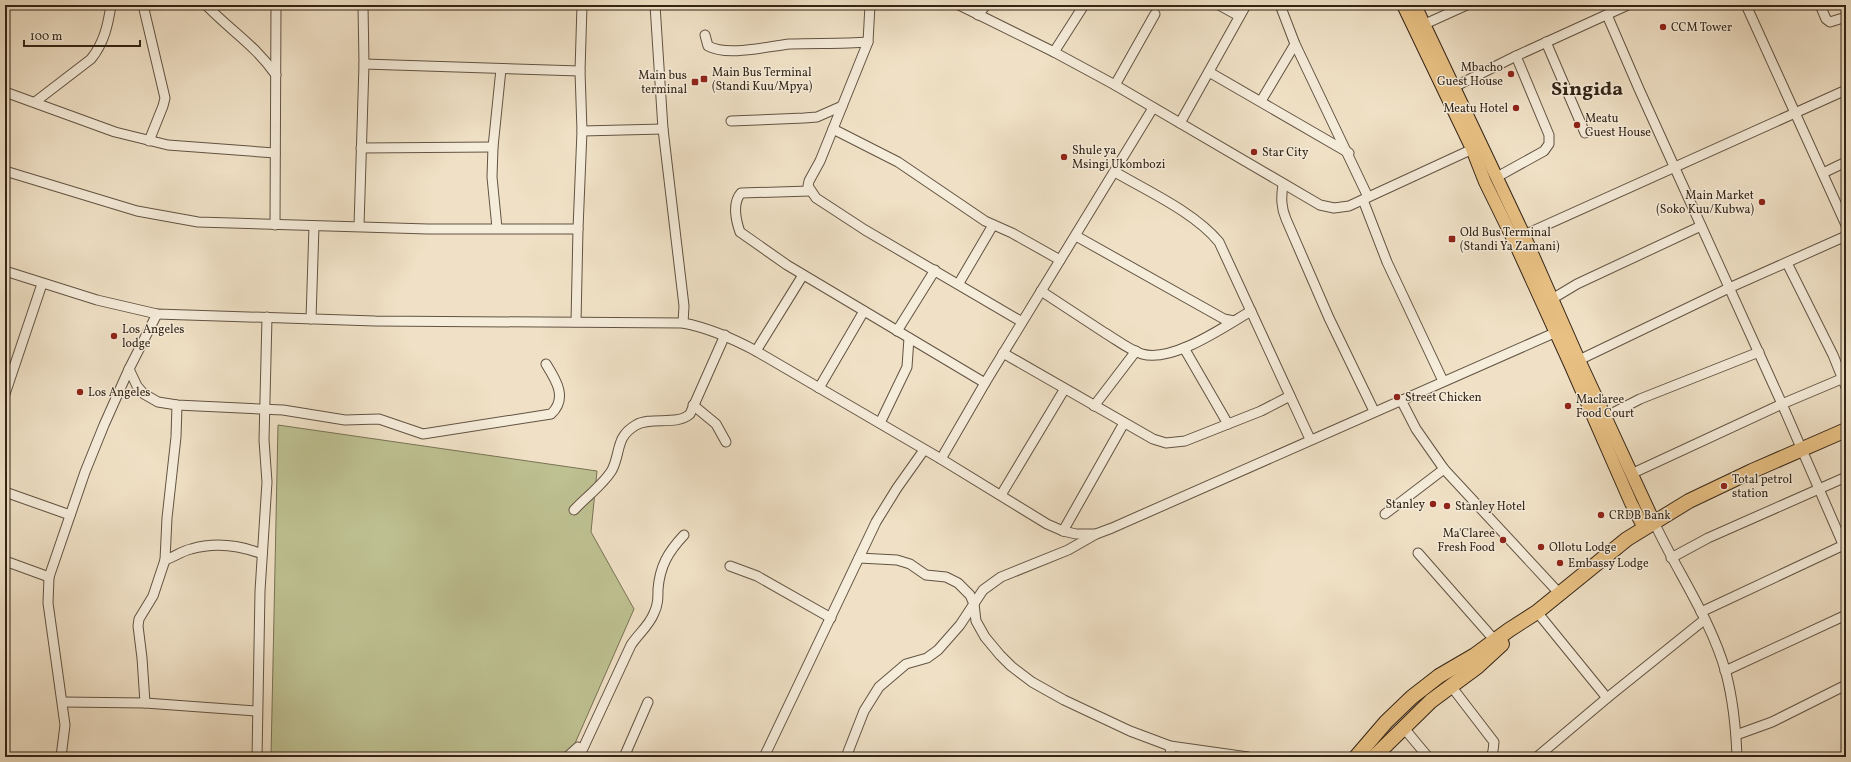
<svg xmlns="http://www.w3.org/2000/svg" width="1851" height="762" viewBox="0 0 1851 762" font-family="Vollkorn,serif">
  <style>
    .green { fill: #bec192; stroke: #787254 }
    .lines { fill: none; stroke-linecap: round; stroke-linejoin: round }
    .minor-casing { stroke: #625342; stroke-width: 11 }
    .major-casing { stroke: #332416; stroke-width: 14 }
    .highway-casing { stroke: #332416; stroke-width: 16 }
    .minor { stroke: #f5ecda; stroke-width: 9 }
    .major { stroke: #e8c083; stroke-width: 12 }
    .highway { stroke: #e8c083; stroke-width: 14 }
    .poi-dot { fill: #8f2418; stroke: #f5ecda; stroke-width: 1.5 }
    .labels { text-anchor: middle; stroke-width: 3; stroke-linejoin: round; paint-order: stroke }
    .poi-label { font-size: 12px; fill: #332416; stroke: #f5ecda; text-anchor: start }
    .town-label { font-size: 20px; font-weight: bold; fill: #332416; stroke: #f5ecda }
  </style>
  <rect width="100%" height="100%" fill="#f0e1c6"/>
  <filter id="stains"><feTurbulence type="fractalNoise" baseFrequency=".005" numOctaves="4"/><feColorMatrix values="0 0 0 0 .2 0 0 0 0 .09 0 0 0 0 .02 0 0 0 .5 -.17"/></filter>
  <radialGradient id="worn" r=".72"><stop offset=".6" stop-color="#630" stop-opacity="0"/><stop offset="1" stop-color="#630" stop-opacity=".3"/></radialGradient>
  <polygon class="green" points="278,425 597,471 591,532 634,609 569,757 271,757"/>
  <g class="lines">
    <defs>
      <g id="minor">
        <polyline points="143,5 165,98 163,106 149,141"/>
        <path d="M 206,5 C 231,31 254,44 276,75"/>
        <polyline points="655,5 663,129 684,306 683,323"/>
        <polyline points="870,5 868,42 820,161 809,181 808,186 816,198 865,230 1022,322"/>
        <polyline points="959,5 1054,52 1115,85 1320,205 1334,208 1349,206 1477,147"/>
        <polyline points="1219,5 1239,16"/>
        <polyline points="1280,5 1295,44 1368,197"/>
        <polyline points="1746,5 1846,225"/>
        <polyline points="1820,5 1826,19 1830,22 1846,17"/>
        <polyline points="978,15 986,5"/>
        <polyline points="1607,15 1639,89 1782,404 1846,551"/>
        <polyline points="1425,24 1467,5"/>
        <path d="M 705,35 L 708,46 C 728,57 768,46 790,44 C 816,43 842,44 868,42"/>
        <polyline points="1546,42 1585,133"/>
        <polyline points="1054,52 1084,5"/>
        <polyline points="364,64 580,71"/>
        <polyline points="1209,72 1349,153"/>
        <polyline points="1115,85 1155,14"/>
        <polyline points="1454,87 1516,56 1628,5"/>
        <polyline points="5,92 115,132 168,145 275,153"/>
        <polyline points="1261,101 1295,44"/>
        <path d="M 35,102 L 91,59 C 104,43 108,25 111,5"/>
        <polyline points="731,121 804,118 817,117 842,106"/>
        <polyline points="1180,123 1246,5"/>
        <polyline points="833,129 898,162 985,221 1012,233 1060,260"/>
        <polyline points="582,131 663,129"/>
        <polyline points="361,148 493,147"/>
        <polyline points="5,171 137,211 198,222 428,229 578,229"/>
        <path d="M 1115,172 C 1149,192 1194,212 1219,242 L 1310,439"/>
        <polyline points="1823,173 1846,162"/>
        <polyline points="1497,177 1544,151 1549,144 1549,135 1516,56"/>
        <path d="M 1283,184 C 1281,198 1281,207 1286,219 L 1329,318 L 1374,411"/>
        <path d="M 810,191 L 741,193 C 732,203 736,221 740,232 L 787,265 L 985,383"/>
        <polyline points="1363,200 1387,262 1443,381"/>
        <polyline points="275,225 276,5"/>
        <polyline points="359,226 364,64 363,5"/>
        <polyline points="497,228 492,177 493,147 501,69"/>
        <polyline points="1524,235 1846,90"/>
        <polyline points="1076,236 1224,319 1234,321"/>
        <polyline points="1787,263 1833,355 1846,387"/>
        <path d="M 5,271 L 97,300 L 157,314 L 375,321 L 683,323 C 709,328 732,338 756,351 L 941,459 L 1047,524 L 1063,531 L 1076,534 L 1096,534 L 1112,528 L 1561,330"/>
        <polyline points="959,283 993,225"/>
        <path d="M 1041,291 C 1062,305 1084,319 1105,333 C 1117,340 1129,350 1142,354 C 1173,363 1225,326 1251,311"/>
        <polyline points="1552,299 1577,284 1701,226"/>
        <polyline points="311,319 314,226"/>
        <polyline points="576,322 578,229 582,131 580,71 582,5"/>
        <polyline points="897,331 935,270"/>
        <polyline points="1184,348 1228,424"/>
        <polyline points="756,351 803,275"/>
        <polyline points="1003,353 1153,439 1166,443 1185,441 1261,411 1290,396"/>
        <polyline points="1579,360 1729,288 1846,236"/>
        <path d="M 129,369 L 137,386 L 144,394 L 158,402 L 177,405 L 283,410 L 345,420 L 379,419 L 423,434 L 551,414 C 568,398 556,380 546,364"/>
        <polyline points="819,388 864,311"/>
        <polyline points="5,394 42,284"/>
        <polyline points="1401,400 1416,429 1444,469 1559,593"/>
        <polyline points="693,405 716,424 726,442"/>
        <polyline points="1094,406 1136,351"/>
        <polyline points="1605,417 1640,399 1759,352"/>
        <polyline points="880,423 907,367 909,338"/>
        <polyline points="941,459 985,383 1153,108"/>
        <polyline points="1631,474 1782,404 1846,377"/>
        <polyline points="5,492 70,515"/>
        <polyline points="1001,495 1064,390"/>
        <path d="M 574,510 C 586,497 603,485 612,470 C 621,453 615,437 636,425 C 651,416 677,426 690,414 L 725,335"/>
        <polyline points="1385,514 1444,469"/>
        <path d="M 1654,522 C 1677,572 1711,619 1726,673 C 1733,700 1736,729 1737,757"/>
        <polyline points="1063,531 1124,423"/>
        <polyline points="1418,553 1498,644"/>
        <polyline points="859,558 897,560 910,564 926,575 946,577 958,583 970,595 974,604 976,621 985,637 1000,655 1011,666 1032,682 1064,700 1130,731 1170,746 1248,757"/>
        <polyline points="1671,558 1708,538 1846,477"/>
        <path d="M 165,560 C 174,557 182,551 191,549 C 215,542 239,545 262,554"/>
        <polyline points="5,561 49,577"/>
        <polyline points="730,566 757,576 831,618"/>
        <polyline points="1537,612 1607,698"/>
        <polyline points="1701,612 1846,544"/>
        <polyline points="1725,671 1846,615"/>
        <polyline points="1451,686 1494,742 1493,751 1491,757"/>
        <polyline points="63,702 145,703 256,711"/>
        <polyline points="145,703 142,658 138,626 139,619 153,596 165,560 167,518 176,437 177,405"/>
        <polyline points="1403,727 1428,757"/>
        <polyline points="1736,735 1772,722 1846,685"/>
        <polyline points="1170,746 1171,757"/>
        <polyline points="61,757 65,725 48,603 49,577 85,472 104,425 129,369 157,314"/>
        <polyline points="257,757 260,591 267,482 264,440 267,317"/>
        <polyline points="567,757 578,747"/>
        <path d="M 579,757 L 631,645 C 638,634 649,626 654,613 C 658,605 658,598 658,589 C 660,566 668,552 684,535"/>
        <polyline points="624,757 648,702"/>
        <polyline points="764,757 876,522 897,488 924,450"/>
        <polyline points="846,757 864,711 879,687 906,664 927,658 938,650 960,625 983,590 1001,577 1068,550 1096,534"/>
        <polyline points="1537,757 1607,698 1704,620"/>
      </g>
      <g id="major">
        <polyline points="1403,5 1472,149 1485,182 1514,241 1570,364 1631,503 1644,528"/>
        <polyline points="1415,5 1524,235 1579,360 1654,522"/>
      </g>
      <g id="highway">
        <polyline points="1356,757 1386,722 1412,697 1439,676 1475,655 1509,630 1537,612 1627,539 1689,501 1752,471 1846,430"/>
        <polyline points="1374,757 1431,701 1477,667 1502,644"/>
      </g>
    </defs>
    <use href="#minor" class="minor-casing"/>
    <use href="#major" class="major-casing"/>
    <use href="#highway" class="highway-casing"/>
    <use href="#minor" class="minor"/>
    <use href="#major" class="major"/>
    <use href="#highway" class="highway"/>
  </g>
  <g class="poi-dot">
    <circle cx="1663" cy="27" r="4"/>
    <circle cx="1511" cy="74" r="4"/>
    <rect x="700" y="75" width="8" height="8" rx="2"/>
    <rect x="691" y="78" width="8" height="8" rx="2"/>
    <circle cx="1516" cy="108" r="4"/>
    <circle cx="1577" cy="125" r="4"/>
    <circle cx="1254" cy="152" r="4"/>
    <circle cx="1064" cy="157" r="4"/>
    <circle cx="1762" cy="202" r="4"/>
    <rect x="1448" y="235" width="8" height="8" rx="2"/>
    <circle cx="114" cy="336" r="4"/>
    <circle cx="80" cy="392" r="4"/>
    <circle cx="1397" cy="397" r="4"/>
    <circle cx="1568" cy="406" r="4"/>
    <circle cx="1724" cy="486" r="4"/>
    <circle cx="1433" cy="504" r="4"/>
    <circle cx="1447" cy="506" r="4"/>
    <circle cx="1601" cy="515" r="4"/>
    <circle cx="1503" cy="540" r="4"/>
    <circle cx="1541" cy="547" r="4"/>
    <circle cx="1560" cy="563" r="4"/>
  </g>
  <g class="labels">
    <g class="poi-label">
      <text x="1671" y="31">CCM Tower</text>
      <text x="1503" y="71" text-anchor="end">Mbacho<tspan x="1503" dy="14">Guest House</tspan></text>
      <text x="712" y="76">Main Bus Terminal<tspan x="712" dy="14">(Standi Kuu/Mpya)</tspan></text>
      <text x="687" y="79" text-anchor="end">Main bus<tspan x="687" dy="14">terminal</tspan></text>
      <text x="1508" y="112" text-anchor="end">Meatu Hotel</text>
      <text x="1585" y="122">Meatu<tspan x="1585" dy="14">Guest House</tspan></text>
      <text x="1072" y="154">Shule ya<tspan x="1072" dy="14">Msingi Ukombozi</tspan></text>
      <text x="1262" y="156">Star City</text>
      <text x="1754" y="199" text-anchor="end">Main Market<tspan x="1754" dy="14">(Soko Kuu/Kubwa)</tspan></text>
      <text x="1460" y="236">Old Bus Terminal<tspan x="1460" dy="14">(Standi Ya Zamani)</tspan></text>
      <text x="122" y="333">Los Angeles<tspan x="122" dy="14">lodge</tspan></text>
      <text x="88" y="396">Los Angeles</text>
      <text x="1405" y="401">Street Chicken</text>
      <text x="1576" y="403">Maclaree<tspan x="1576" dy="14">Food Court</tspan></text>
      <text x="1732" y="483">Total petrol<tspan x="1732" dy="14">station</tspan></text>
      <text x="1425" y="508" text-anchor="end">Stanley</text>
      <text x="1455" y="510">Stanley Hotel</text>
      <text x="1609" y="519">CRDB Bank</text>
      <text x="1495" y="537" text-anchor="end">Ma'Claree<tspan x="1495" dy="14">Fresh Food</tspan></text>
      <text x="1549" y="551">Ollotu Lodge</text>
      <text x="1568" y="567">Embassy Lodge</text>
    </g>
    <g class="town-label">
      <text x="1587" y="95">Singida</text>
    </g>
  </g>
  <rect width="1851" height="762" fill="none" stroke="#f0e1c6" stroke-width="20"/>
  <rect x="6" y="6" width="1839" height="750" fill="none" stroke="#332416" stroke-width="2"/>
  <rect x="10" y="10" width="1831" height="742" fill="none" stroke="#332416"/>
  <path d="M24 40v6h116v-6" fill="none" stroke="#332416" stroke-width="2"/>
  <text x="30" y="40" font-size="12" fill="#332416" stroke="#f5ecda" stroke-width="3" paint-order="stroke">100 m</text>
  <rect width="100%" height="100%" filter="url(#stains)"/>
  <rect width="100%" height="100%" fill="url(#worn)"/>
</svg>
